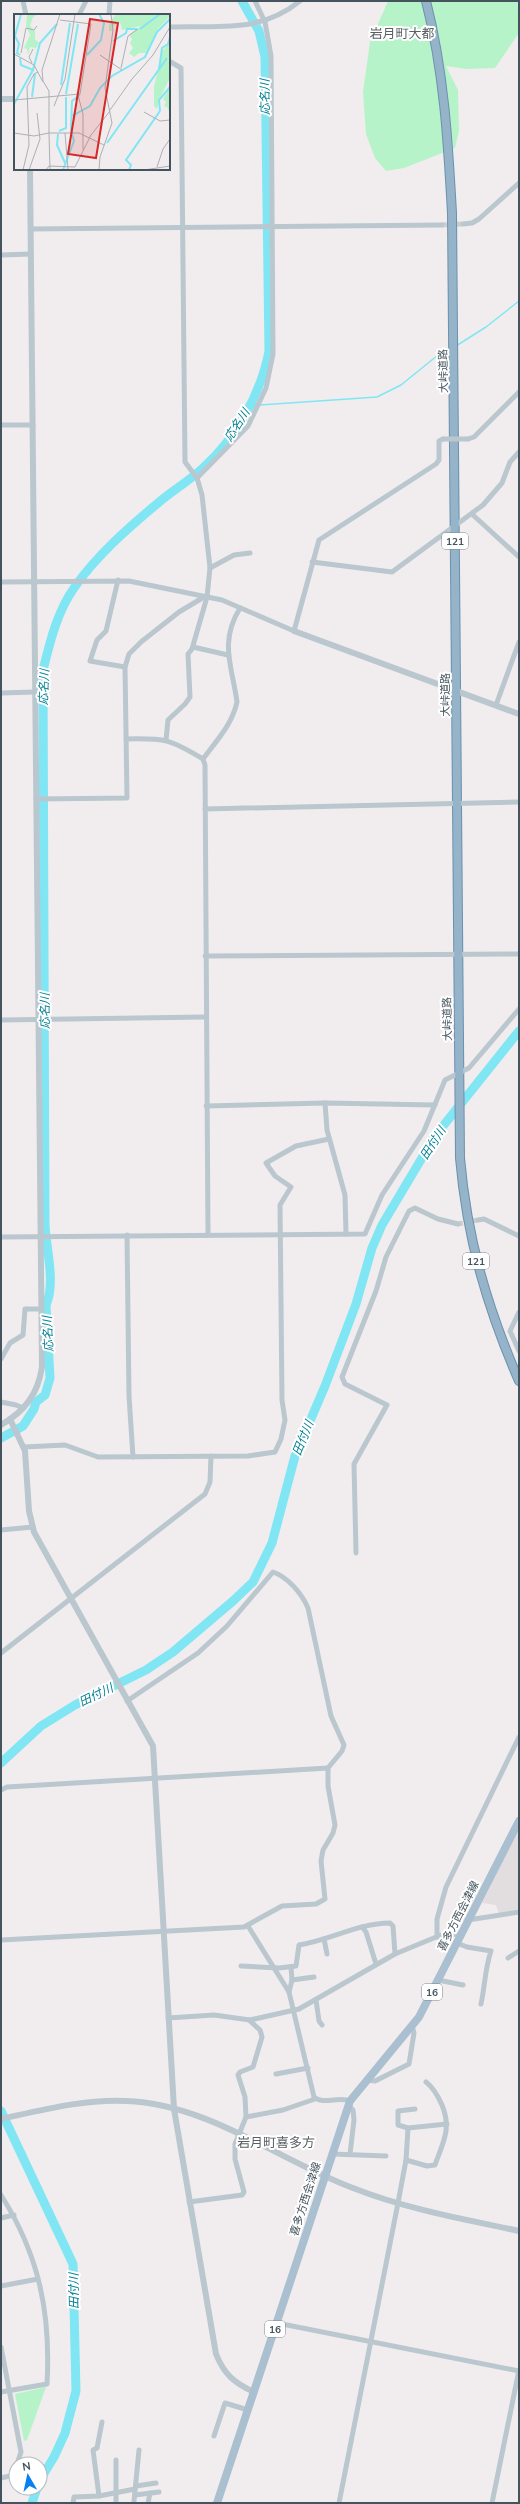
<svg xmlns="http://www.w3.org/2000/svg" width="520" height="2504" viewBox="0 0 520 2504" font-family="'Nunito Sans','Noto Sans JP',sans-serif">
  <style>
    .education { fill: #e2dee0 }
    .green { fill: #b7f3c9 }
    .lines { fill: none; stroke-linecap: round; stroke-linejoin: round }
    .stream { stroke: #80e6f4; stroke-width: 1.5 }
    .river { stroke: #80e6f4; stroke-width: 9 }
    .minor-tunnel { stroke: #ceced1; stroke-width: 5; stroke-dasharray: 5 2.5; stroke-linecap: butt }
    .trunk-casing { stroke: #6c91ad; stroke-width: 10 }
    .minor { stroke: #bac7ce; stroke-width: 5 }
    .tertiary { stroke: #bac7ce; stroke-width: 6 }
    .primary { stroke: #aac0d0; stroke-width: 8 }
    .trunk { stroke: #95b3c9; stroke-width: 8 }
    .minor-bridge { stroke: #bac7ce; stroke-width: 5 }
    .labels { text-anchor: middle; stroke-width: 4; stroke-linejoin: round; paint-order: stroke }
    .shield { fill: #fff; stroke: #7c878e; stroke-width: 1 }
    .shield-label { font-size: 10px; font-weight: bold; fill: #44535d }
    .street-label { font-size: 11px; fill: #44535d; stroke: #fff }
    .water-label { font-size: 12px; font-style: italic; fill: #038293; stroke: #fff }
    .quarter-label { font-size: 13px; fill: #5a5f63; stroke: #fff }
    .inset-river { fill: none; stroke: #80e6f4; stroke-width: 2 }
    .inset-road { fill: none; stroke: #acafb4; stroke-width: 1 }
    .view { fill: #d62828; fill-opacity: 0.15; stroke: #d62828; stroke-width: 2 }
    .inset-edge { fill: none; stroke: #44535d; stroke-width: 2 }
  </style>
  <rect width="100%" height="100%" fill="#f1edee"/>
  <polygon class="education" points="519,1829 519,1909 499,1914 496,1905 482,1903"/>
  <g class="green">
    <polygon points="388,1 519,1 519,33 495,68 466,69 446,66 458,90 459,131 455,148 404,168 386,171 375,158 366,134 363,92 370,42"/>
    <polygon points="46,2387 27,2440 24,2441 15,2394"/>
  </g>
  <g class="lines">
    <g class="stream">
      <polyline points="456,346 486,327 519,301"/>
      <polyline points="260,405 377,397 401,385 438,355 451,349"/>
      <polyline points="250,406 256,405"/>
    </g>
    <g class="river">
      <path d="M 1,1438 L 23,1426 L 34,1409 L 36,1402 L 45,1395 L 50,1378 L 46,1305 C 56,1282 46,1249 45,1225 L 43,670 C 50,642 57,612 74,588 C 96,556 128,528 158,503 C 172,491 189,481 203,468 C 236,438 261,394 269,351 L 265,57 L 259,31 L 242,1"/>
      <polyline points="1,1763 41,1726 75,1705 146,1670 173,1652 233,1601 253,1582 272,1543 295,1456 325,1386 356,1304 372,1248 382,1225 435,1136 519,1031"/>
      <polyline points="1,2111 73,2264 76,2391 65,2433 54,2457 40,2480"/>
      <polyline points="32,2503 37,2488"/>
    </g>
    <g class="minor-tunnel">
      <polyline points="442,225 463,224"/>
      <polyline points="458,1224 478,1220"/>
    </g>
    <defs>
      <path id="trunk" d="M 426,1 C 444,71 448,141 452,213 L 460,1158 C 467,1239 487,1307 519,1381"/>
    </defs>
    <use href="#trunk" class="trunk-casing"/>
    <g class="minor">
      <polyline points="23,1 26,15"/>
      <polyline points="79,15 86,1"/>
      <polyline points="109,15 110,1"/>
      <path d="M 169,27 C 218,25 259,34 300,1"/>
      <polyline points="463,224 472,223 479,219 519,183"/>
      <polyline points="31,229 442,225"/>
      <polyline points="1,255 31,254"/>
      <polyline points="1,425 33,425"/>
      <polyline points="468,439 474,437 519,392"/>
      <polyline points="197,478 248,426 266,388 273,354 271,56 265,22 255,1"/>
      <polyline points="473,515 519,557"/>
      <polyline points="312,562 392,572 483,505 502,483 510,462 519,452"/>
      <polyline points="210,568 234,555 250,553"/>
      <polyline points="1,582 129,581 222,600 294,631 319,540 436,464 439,460 439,441 443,439"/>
      <polyline points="193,647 228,655"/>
      <polyline points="125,667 129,654 141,642 179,612 204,597"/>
      <polyline points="1,693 35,692"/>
      <polyline points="496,705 519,642"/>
      <path d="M 126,739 C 165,738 170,739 203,759 L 205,765 L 208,1235"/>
      <polyline points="166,740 168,720 185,704 190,697 188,654 192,649 207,597 210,568 202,495 197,478 185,462 181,68 169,61"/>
      <path d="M 203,759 C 216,741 232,725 237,702 C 232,666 219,642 240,608"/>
      <polyline points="36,799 127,798 125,667 90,661 97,640 106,631 118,580"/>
      <polyline points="205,809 519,802"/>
      <polyline points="205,956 519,954"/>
      <polyline points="1,1020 205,1017"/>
      <polyline points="325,1103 327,1130 345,1195 346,1234"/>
      <polyline points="206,1106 325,1103 435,1105"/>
      <polyline points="478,1220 484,1219 519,1236"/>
      <polyline points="127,1235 129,1396 133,1457"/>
      <polyline points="1,1237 365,1234 382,1195 424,1131 445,1080 469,1068 519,1009"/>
      <polyline points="519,1312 510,1331 519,1351"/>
      <polyline points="1,1359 10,1343 23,1335 25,1309 41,1309"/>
      <polyline points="1,1402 16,1405 23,1408"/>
      <polyline points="24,1447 65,1445 98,1457 248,1456 275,1452 281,1439 285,1420 282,1400 280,1205 291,1187 275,1176 266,1163 296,1146 329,1139"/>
      <polyline points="1,1530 33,1527"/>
      <polyline points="356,1553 354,1464 387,1405 345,1384 342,1377 376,1291 386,1257 409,1211 415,1208 438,1219 458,1224"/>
      <polyline points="1,1653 205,1494 210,1482 211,1456"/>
      <polyline points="1,1790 7,1787 328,1768"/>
      <polyline points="468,1920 519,1912"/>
      <path d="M 248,1926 L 289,1992 L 314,2097 C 322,2105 340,2096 350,2101"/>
      <polyline points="362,1927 366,1932 376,1964"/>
      <polyline points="437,1937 437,1919 446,1887 519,1737"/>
      <polyline points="324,1939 327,1954"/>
      <path d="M 1,1940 L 244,1927 L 282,1906 L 316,1904 L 325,1899 L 321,1861 L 323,1850 L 333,1833 L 335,1825 L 328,1786 L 328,1768 L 342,1751 L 344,1745 L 331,1716 L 308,1608 C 302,1594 288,1577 273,1572 L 227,1626 L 198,1653 L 127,1701"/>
      <path d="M 457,1943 L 467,1947 L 491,1951 C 485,1968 485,1986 481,2004"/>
      <polyline points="508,1958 519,1951"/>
      <path d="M 241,1966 L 279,1968 L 296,1966 L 299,1945 C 330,1940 359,1923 390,1923 L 393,1926 L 395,1954"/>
      <polyline points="292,1980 314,1977"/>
      <polyline points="438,1980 463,1985"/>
      <polyline points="289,1992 292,1980 291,1967"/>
      <polyline points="316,2000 319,2021 322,2025"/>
      <polyline points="168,2018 214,2015 250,2020 299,2009 395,1954 441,1935 462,1934"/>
      <polyline points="276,2074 308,2068"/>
      <polyline points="366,2080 375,2081 409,2064 414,2033 412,2025"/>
      <polyline points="349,2106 353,2110 354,2120 350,2154"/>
      <polyline points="415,2109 398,2111 398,2125 408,2128 447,2124"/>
      <polyline points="246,2117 283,2110 315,2099"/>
      <polyline points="332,2154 386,2156"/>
      <path d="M 406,2160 L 427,2166 L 435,2165 C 443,2142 452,2129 442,2105 C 438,2096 434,2088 426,2082"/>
      <path d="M 1,2195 C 39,2255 51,2313 47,2384 L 1,2392"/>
      <polyline points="189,2202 242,2195 244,2192 235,2159 235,2144 246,2117 245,2097 238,2075 240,2072 253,2067 262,2037 260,2030 249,2020"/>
      <polyline points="1,2218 14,2215"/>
      <polyline points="1,2286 38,2279"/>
      <polyline points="277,2323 519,2371"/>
      <polyline points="1,2347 21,2452 17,2464"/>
      <polyline points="214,2436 225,2403 248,2410"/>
      <polyline points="116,2460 116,2503"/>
      <polyline points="1,2478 14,2475 16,2469"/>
      <polyline points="136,2486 156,2483"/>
      <polyline points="135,2495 159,2492"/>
      <polyline points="99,2496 135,2489"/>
      <polyline points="134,2501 139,2450"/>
      <polyline points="73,2503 74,2497 99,2496 93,2450 97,2448 102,2422"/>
      <polyline points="148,2503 150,2493"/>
      <polyline points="339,2503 398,2203 406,2160 408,2128"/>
      <polyline points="492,2503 519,2370"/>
    </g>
    <g class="tertiary">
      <polyline points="1,99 15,99"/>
      <polyline points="294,631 519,714"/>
      <path d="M 10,1419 L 25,1451 L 29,1511 L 34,1532 L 153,1746 L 174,2109 L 216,2354 C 224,2374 234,2383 254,2392"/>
      <path d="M 1,1425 C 25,1411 38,1394 42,1367 L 30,169"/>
      <path d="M 1,2119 C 42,2110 84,2099 126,2101 C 209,2104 278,2160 353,2188 C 406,2209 463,2219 519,2231"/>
    </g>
    <polyline class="primary" points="217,2503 350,2101 419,2017 519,1821"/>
    <use href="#trunk" class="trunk"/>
    <polyline class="minor-bridge" points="443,439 468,439"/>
  </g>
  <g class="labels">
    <g class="shield">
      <rect x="442" y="533" width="26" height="16" rx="3"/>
      <rect x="463" y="1253" width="26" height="16" rx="3"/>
      <rect x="422" y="1984" width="20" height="16" rx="3"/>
      <rect x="265" y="2321" width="20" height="16" rx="3"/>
    </g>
    <g class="shield-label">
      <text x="455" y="545">121</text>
      <text x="476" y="1265">121</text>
      <text x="432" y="1996">16</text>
      <text x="275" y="2333">16</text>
    </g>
    <g class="street-label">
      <text transform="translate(443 371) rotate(-91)" y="4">大峠道路</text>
      <text transform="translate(445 695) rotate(-90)" y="4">大峠道路</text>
      <text transform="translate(447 1019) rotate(-91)" y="4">大峠道路</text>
      <text transform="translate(458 1916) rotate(-63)" y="4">喜多方西会津線</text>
      <text transform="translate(305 2199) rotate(-72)" y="4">喜多方西会津線</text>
    </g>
    <g class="water-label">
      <text transform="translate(265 97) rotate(-91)" y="4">応名川</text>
      <text transform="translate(237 425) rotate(-57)" y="4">応名川</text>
      <text transform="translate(44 687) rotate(-88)" y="4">応名川</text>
      <text transform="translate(45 1011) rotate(-90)" y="4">応名川</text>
      <text transform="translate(433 1143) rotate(-57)" y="4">田付川</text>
      <text transform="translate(48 1334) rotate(-93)" y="4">応名川</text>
      <text transform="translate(303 1438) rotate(-68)" y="4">田付川</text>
      <text transform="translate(96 1695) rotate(-26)" y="4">田付川</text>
      <text transform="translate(74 2291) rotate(-91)" y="4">田付川</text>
    </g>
    <g class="quarter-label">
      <text x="402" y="38">岩月町大都</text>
      <text x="276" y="2147">岩月町喜多方</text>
    </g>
  </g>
  <g transform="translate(14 14)">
    <rect width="156" height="156" fill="#f1edee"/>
    <path d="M 13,0 L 24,0 L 19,3 L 16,12 L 21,17 L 21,25 L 25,29 L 22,34 L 16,33 L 14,41 L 13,35 L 10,34 L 16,21 L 12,12 ZM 102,0 L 156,0 L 156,2 L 144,15 L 133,39 L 125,39 L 120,43 L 115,39 L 119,34 L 116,29 L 118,25 L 115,21 L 127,12 L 108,16 L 106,8 L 99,12 L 99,17 L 95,17 L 95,10 ZM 156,29 L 156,64 L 146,84 L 143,95 L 140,92 L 140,73 L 148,37 ZM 156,73 L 156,99 L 153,93 L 150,92 L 152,88 L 149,85 Z" fill="#b7f3c9"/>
    <path class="inset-river" d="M 126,15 L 146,0M 99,27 L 112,19 L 113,15 L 123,15M 6,41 L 3,39 L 5,30 L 1,22 L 7,0M 73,41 L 87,26 L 90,9 L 85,0M 6,44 L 7,51 L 19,56M 145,56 L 148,34 L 154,30 L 156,23M 47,71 L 56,9M 52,80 L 64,10M 18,83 L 21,60M 0,90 L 19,56 L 26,29 L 43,10M 146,97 L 145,86 L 156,73M 58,102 L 76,92 L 86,74 L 98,62 L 131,43 L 143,18 L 156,5M 45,117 L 52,114 L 52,83M 44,120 L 43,131 L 51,149M 93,129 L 153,44M 49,156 L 60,127 L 57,116 L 58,87 L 66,81M 115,156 L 117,151 L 112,146 L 146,97"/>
    <path class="inset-road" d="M 7,39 L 12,14 L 20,16 L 23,12M 0,40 L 20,51 L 29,68M 86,41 L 108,56M 18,49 L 15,43 L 19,35M 107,54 L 114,22 L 124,15M 64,81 L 69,100 L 69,136M 0,86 L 66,80 L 77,10 L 46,6M 40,92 L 51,65 L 61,0M 96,96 L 118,65 L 139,41 L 156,13M 130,98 L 146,107 L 156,106M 0,119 L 20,122 L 35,119 L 36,156M 35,119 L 65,119 L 90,131M 35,119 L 35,77 L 29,67 L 28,56 L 46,0M 51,119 L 54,156M 143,153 L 149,135 L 156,125M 9,156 L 15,131 L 13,73 L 20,60 L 24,58M 15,156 L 26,125 L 23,99M 32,156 L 35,152 L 61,153 L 77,121 L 96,97M 85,156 L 86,143 L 98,109 L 91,74 L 99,16 L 97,0M 130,156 L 156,152"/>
    <path class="view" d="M 76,5 L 104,9 L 82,144 L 54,140 Z"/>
    <rect width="156" height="156" class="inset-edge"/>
  </g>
  <rect width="520" height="2504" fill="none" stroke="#44535d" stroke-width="4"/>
  <g transform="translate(28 2476) rotate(351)"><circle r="19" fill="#ffffff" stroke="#b4babe"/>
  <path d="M0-3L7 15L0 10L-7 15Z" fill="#0881f0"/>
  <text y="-6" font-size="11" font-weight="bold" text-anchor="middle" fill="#44535d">N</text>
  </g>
</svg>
